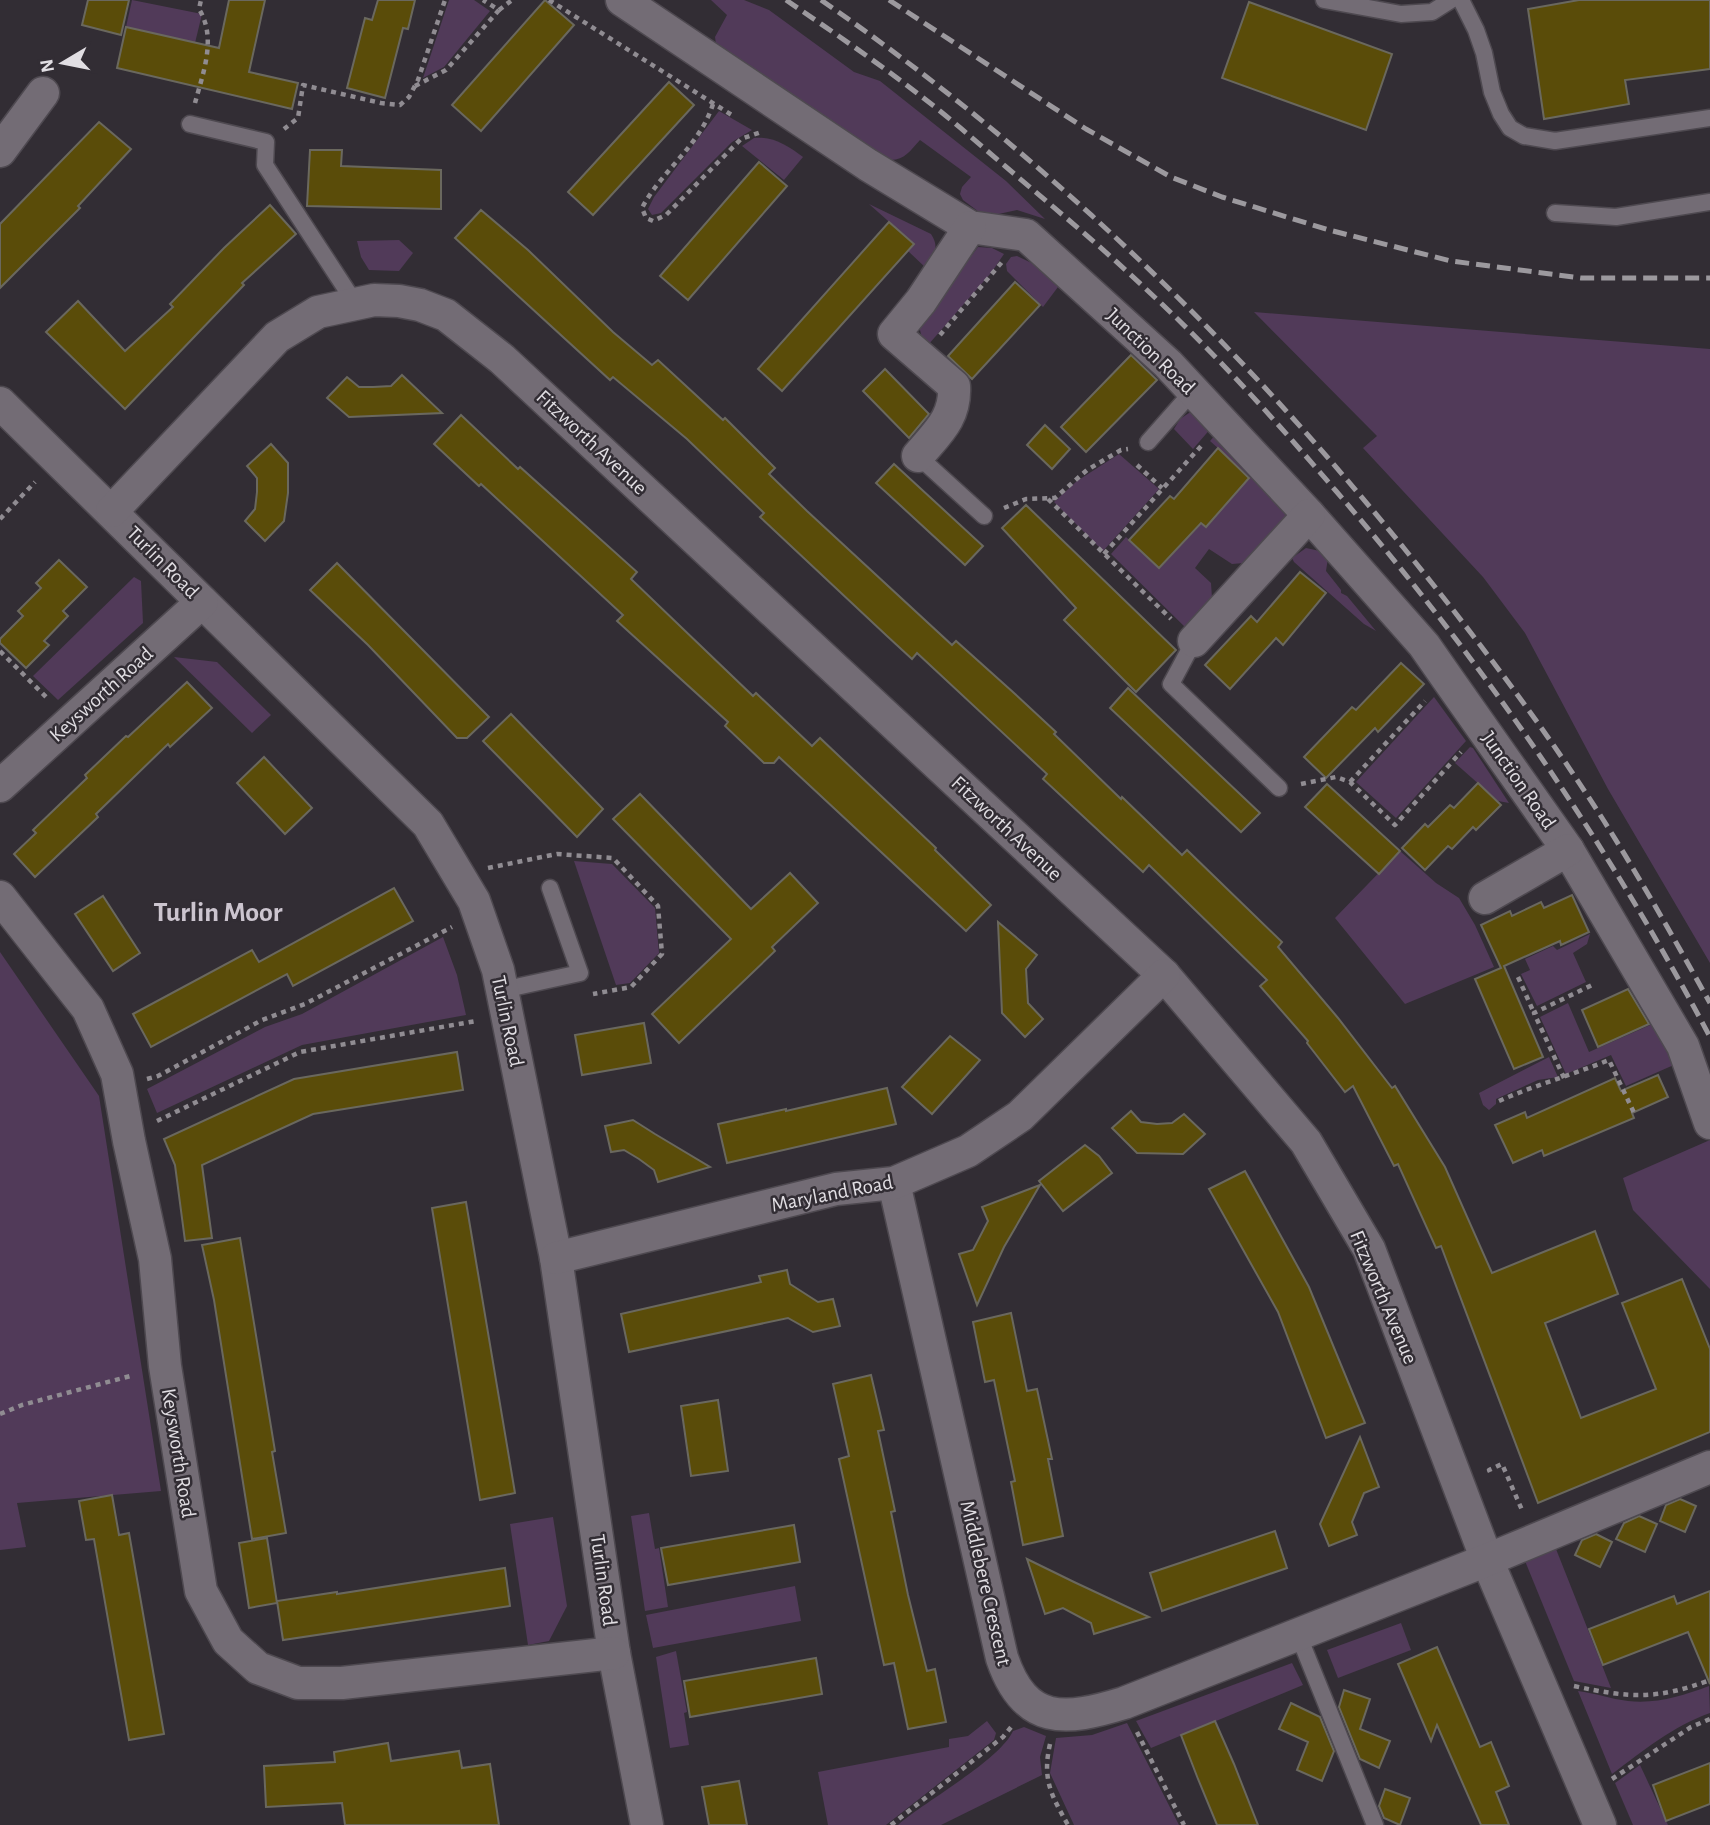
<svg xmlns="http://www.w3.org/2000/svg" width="1710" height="1825" viewBox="0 0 1710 1825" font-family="'Alegreya Sans',sans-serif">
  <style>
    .green { fill: #513a59 }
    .building { fill: #5a4c09; stroke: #6a685e; stroke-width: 2 }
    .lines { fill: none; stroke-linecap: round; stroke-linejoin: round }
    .service-casing { stroke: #4e4950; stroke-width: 19 }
    .minor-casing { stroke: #4e4950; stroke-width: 35 }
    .path { stroke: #908c92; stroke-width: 4.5; stroke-dasharray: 5 5; stroke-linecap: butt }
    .service { stroke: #736c75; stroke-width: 16 }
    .minor { stroke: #736c75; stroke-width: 32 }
    .rail { stroke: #9c999e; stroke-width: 5; stroke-dasharray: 14 7; stroke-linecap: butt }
    .labels { text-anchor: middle; stroke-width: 5; stroke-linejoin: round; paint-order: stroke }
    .street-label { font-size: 21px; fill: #e1dee3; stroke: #322d34 }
    .district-label { font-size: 28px; font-weight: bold; fill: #ccc5cf; stroke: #322d34 }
  </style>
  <rect width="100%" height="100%" fill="#322d34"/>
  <g class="green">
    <polygon points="132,0 202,14 195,43 126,27"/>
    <polygon points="449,0 474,0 490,11 444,67 423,78"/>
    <path d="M 711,0 L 744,0 L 769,10 L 854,72 L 880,81 L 1006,181 L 1045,219 L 1017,210 L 994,215 L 979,212 L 963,200 L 960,194 L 962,187 L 971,177 L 920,140 C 908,153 903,163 883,159 L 716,44 L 715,37 L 727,15 Z"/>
    <polygon points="719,111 752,130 732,142 661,213 652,215 648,209 654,197"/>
    <path d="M 754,138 C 773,136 788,146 803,157 L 784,180 L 742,146 Z"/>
    <path d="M 869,204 L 931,234 C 940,247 934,257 926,268 L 908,251 L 914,244 Z"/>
    <polygon points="399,240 413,253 399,271 369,270 361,257 357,241"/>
    <polygon points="978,247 992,248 1004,254 991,273 928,345 922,338 919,326"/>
    <polygon points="1017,256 1038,266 1061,283 1043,307 1007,271 1006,264 1011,257"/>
    <polygon points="1254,312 1710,349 1710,963 1608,789 1525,633 1483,577 1363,448 1377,436"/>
    <polygon points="1189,413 1195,413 1212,427 1193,449 1174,429 1180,419"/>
    <polygon points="1217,433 1289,513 1283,526 1244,563 1232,564 1209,549 1195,568 1211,583 1212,598 1190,632 1111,554 1126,537 1160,568 1201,524 1206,527 1250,477 1210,441"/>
    <polygon points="1119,454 1159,489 1103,551 1054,502 1077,481"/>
    <polygon points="1306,548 1320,551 1328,558 1326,571 1341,590 1341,593 1347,596 1376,631 1364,624 1294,562 1292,558"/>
    <polygon points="134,577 141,581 143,623 58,700 33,676"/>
    <polygon points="174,657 217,662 271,715 252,733"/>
    <polygon points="1434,697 1466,741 1396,818 1356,782"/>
    <polygon points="1470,747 1473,748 1509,803 1498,801 1455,763"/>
    <polygon points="1400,851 1436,883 1459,898 1475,925 1494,967 1405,1004 1335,918"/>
    <polygon points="574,861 612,864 655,908 659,953 630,983 616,985"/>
    <polygon points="1590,934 1587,944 1573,953 1586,982 1537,1006 1521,974 1530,970 1525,959 1553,946 1557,950"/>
    <polygon points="443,937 457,975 466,1015 302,1045 157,1113 147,1089 265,1027 302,1014"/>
    <polygon points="0,952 99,1096 161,1491 17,1503 26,1547 0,1550"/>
    <polygon points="1568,1003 1589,1052 1657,1022 1676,1064 1626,1086 1611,1055 1566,1074 1540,1017"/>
    <polygon points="1549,1057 1558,1077 1538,1080 1496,1099 1496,1104 1489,1110 1483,1105 1479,1093"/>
    <polygon points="1710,1140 1710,1289 1633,1210 1623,1178"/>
    <polygon points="649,1513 655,1549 659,1548 668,1607 645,1611 631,1516"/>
    <polygon points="553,1517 567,1606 549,1641 528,1645 510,1524"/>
    <polygon points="1545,1544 1556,1549 1611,1688 1574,1681 1523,1556"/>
    <polygon points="795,1586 801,1621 653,1648 646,1615"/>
    <polygon points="1401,1623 1411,1650 1338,1678 1327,1650"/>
    <polygon points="676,1651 687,1712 684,1713 689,1745 670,1748 656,1657"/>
    <polygon points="1292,1663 1303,1685 1151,1748 1136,1721"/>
    <path d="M 1709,1686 L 1710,1713 C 1673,1726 1643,1751 1612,1774 L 1578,1691 C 1595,1693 1611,1699 1628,1701 C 1657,1704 1682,1696 1709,1686 Z"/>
    <polygon points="987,1721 996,1733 994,1740 886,1825 828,1825 818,1772 949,1747 949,1739 968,1736"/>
    <polygon points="1127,1723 1179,1825 1074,1825 1050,1773 1056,1738 1092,1735"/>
    <path d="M 1024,1727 L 1046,1736 L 1040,1757 L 1042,1775 L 941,1825 L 898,1825 C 925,1801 999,1761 1013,1731 Z"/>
    <polygon points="1640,1765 1668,1825 1633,1825 1615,1783"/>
  </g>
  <g class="building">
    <polygon points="88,0 129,0 121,35 82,25"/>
    <polygon points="229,0 265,0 249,72 298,83 292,109 117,68 126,27 219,48"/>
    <polygon points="378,0 415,0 408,29 403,28 385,98 347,88 365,18 372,20"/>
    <polygon points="545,0 574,25 481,131 452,105"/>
    <polygon points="1579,0 1710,0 1710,69 1625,80 1629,104 1544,119 1528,9"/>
    <polygon points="1249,2 1392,54 1366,130 1222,78"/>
    <polygon points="669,82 694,105 593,215 568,192"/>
    <polygon points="99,122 131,149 78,206 80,208 0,288 0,224"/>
    <polygon points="310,150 342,150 341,166 441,170 441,209 307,206"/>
    <polygon points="759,162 787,186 688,300 660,276"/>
    <polygon points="270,205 296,234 242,283 244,285 125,409 46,332 78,301 125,351 173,307 170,304 224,248"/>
    <polygon points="481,210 528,250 613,332 652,365 658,360 723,420 725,418 775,468 769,474 807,511 952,645 956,641 1014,693 1056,732 1054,734 1121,799 1122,797 1182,855 1187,850 1282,942 1278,947 1338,1018 1392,1088 1395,1086 1445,1167 1492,1273 1595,1231 1618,1294 1545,1323 1581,1418 1656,1389 1622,1303 1682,1279 1710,1349 1710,1432 1538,1503 1441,1246 1436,1248 1398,1164 1394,1166 1353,1086 1345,1092 1307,1043 1308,1041 1260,986 1267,980 1149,865 1143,872 1043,779 1047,774 917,653 912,659 887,636 760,517 764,513 687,439 613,377 610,380 455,238"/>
    <polygon points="889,222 914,244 782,391 758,369"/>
    <polygon points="1015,282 1040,305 972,379 948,356"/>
    <polygon points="1131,355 1157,380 1086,452 1061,427"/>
    <polygon points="885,369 929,414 909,438 863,391"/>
    <polygon points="402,375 442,413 349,417 327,398 347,377 359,387 373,387 391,386"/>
    <polygon points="461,415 518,469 520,467 637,572 631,579 753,696 756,693 812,746 820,738 936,848 935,850 991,905 966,931 779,757 774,763 764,763 725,726 728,722 617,621 623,615 481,484 479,486 434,444"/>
    <polygon points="1045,425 1070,449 1052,469 1027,445"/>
    <polygon points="271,444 288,463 288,493 284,521 265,541 245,521 255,509 257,492 257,478 247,466"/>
    <polygon points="1218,448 1249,478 1206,527 1201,523 1159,568 1129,540 1170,496 1174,499"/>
    <polygon points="894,464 983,546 965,565 876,483"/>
    <polygon points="1026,505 1176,650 1136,692 1064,620 1076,608 1002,528"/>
    <polygon points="59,560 87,587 63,611 68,616 44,641 49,645 26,668 0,643 0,639 23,616 18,611 41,588 36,583"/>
    <polygon points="337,563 489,717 467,738 457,738 368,645 310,590"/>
    <polygon points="1300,572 1326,593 1283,645 1276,638 1230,689 1205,665 1251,616 1257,622"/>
    <polygon points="1401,663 1424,684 1378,732 1375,728 1326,778 1304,757 1352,707 1356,710"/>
    <polygon points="187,682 212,708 170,747 168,744 96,814 98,817 35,877 14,854 36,833 33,830 87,778 85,775 126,736 128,737"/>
    <polygon points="1128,688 1260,813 1241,832 1110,708"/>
    <polygon points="511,714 603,809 577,837 483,741"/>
    <polygon points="264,757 312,808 285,834 237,783"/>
    <polygon points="1478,783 1501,805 1476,830 1473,827 1452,849 1448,846 1425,870 1402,848 1425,824 1428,827 1450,805 1454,808"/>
    <polygon points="1327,784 1400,851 1379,874 1305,807"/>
    <polygon points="640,794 751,909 790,873 818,903 772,947 775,951 679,1043 652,1014 731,939 613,819"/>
    <polygon points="394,888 413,921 293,986 287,974 151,1047 133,1014 252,950 259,962"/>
    <polygon points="1572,895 1589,932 1561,945 1560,941 1504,966 1543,1057 1514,1069 1475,979 1501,968 1481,925 1510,911 1512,916 1541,902 1544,908"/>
    <polygon points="103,896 140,953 113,971 75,914"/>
    <polygon points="998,922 1037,955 1026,969 1028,1003 1043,1019 1025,1037 1002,1013"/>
    <polygon points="1628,989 1649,1024 1598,1047 1582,1010"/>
    <polygon points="644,1023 651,1063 582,1075 575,1035"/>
    <polygon points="950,1036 980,1060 932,1114 902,1087"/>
    <polygon points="457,1052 463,1090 313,1114 202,1165 212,1238 185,1241 175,1165 164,1139 294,1079"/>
    <polygon points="1658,1075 1668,1097 1632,1113 1634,1118 1544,1156 1542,1150 1513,1163 1495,1125 1525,1112 1527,1118 1615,1078 1621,1091"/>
    <polygon points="887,1088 896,1124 727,1163 718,1124 786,1109 786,1111"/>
    <polygon points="1131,1111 1141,1122 1157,1124 1172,1123 1184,1114 1205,1134 1183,1154 1137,1153 1112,1128"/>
    <polygon points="633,1120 655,1134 710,1167 658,1182 654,1170 639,1159 624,1150 611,1152 605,1126"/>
    <polygon points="1085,1145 1099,1156 1112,1173 1063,1211 1039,1181"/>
    <polygon points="1245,1171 1309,1287 1365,1423 1326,1438 1278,1312 1209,1189"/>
    <polygon points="1040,1185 1004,1247 977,1305 959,1254 973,1250 988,1221 982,1207"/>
    <polygon points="466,1202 515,1493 480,1500 432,1208"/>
    <polygon points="240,1238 275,1451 272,1452 286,1533 252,1539 214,1300 202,1245"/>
    <polygon points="787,1270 790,1284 818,1302 833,1299 840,1326 813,1332 788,1318 629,1352 621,1314 761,1282 759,1276"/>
    <polygon points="1011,1313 1027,1391 1037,1389 1052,1459 1048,1459 1063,1536 1023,1545 1011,1482 1015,1481 994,1380 985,1382 973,1322"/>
    <polygon points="871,1375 884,1430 878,1431 895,1511 891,1512 908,1595 927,1671 935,1669 946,1722 908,1729 894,1663 884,1665 839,1459 849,1456 833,1384"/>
    <polygon points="718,1400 728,1471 691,1476 681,1406"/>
    <polygon points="1360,1437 1379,1487 1364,1493 1352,1522 1357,1535 1329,1546 1320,1524"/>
    <polygon points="112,1495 119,1535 129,1533 164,1734 129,1740 94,1539 86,1540 79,1501"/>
    <polygon points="1680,1499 1696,1506 1685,1532 1660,1521 1666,1505"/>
    <polygon points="1639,1516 1657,1524 1645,1552 1616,1539 1624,1523"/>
    <polygon points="794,1525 800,1562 668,1585 661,1548"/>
    <polygon points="1275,1531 1287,1568 1162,1611 1150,1573"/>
    <polygon points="1596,1534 1612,1542 1600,1567 1575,1555 1582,1540"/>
    <polygon points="267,1538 277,1603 249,1608 239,1543"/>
    <polygon points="1027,1559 1074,1582 1149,1617 1094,1634 1091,1623 1063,1608 1045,1614"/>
    <polygon points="505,1568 510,1606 283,1640 277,1601 337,1592 337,1594"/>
    <polygon points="1710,1591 1710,1684 1688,1632 1603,1665 1589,1629 1674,1596 1677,1604"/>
    <polygon points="1437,1647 1480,1747 1491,1742 1509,1786 1496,1792 1509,1825 1481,1825 1437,1725 1431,1741 1398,1664"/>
    <polygon points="816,1658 822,1694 690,1717 684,1681"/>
    <polygon points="1344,1690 1370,1699 1360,1729 1390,1741 1379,1768 1360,1759 1339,1707"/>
    <polygon points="1291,1703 1320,1717 1334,1751 1322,1781 1297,1770 1308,1742 1279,1729"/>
    <polygon points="1215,1721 1234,1764 1258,1825 1217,1825 1198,1779 1181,1735"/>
    <polygon points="388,1743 391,1761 459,1751 462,1768 490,1764 499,1825 345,1825 342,1803 266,1807 264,1766 335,1762 334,1752"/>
    <polygon points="1710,1763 1710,1804 1666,1821 1653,1785"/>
    <polygon points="739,1781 747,1825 709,1825 702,1787"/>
    <polygon points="1385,1789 1410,1798 1400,1825 1384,1818 1379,1806"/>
  </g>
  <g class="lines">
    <defs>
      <g id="service">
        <polyline points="1324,0 1401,14 1432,12 1451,0"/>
        <polyline points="1461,0 1476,30 1484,53 1492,92 1501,114 1510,128 1524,136 1555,141 1710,118"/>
        <polyline points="190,124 266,142 265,165 355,303"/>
        <polyline points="1555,213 1616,217 1710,202"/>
        <polyline points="1148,442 1193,391"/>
        <polyline points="918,456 984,516"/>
        <polyline points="1194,641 1171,684 1279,788"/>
        <polyline points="502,990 580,973 550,888"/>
        <polyline points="1298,1634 1375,1825"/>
      </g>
      <g id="minor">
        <polyline points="622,0 868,165 970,227 1026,235 1168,364 1309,515 1424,645 1447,678 1568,850 1683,1046 1710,1123"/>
        <polyline points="0,151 43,93"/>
        <polyline points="0,403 428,824 474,901 498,970 556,1258 614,1653 647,1825"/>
        <path d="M 918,456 C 937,433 956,418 954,386 L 894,334 L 921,301 L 970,227"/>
        <polyline points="112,511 277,337 318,312 374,300 399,301 420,305 446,315 502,359 1164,975 1306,1142 1369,1249 1487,1560 1600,1825"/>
        <polyline points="1194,641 1309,515"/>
        <polyline points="0,786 202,602"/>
        <polyline points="0,897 88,1009 117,1074 129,1141 155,1259 165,1366 201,1591 228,1641 258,1668 298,1683 342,1683 614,1653"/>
        <polyline points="1485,898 1568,850"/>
        <path d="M 894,1183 L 1002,1658 C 1025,1726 1065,1721 1124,1703 L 1487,1560 L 1710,1467"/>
        <polyline points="556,1258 836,1189 894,1183 968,1151 1020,1116 1164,975"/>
      </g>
    </defs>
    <use href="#service" class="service-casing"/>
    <use href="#minor" class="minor-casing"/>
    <g class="path">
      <polyline points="549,0 735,117"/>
      <polyline points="499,10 512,0"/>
      <polyline points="415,86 446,70 499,10 483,0"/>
      <path d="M 195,103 C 203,73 217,38 199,9 L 201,0"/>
      <path d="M 713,104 C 700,146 661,171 642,208 L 646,218 L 653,221 L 666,215 L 741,139 L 761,132"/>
      <polyline points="284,129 298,118 303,85 381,103 400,105 409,97 418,80 445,0"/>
      <polyline points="940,335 1002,262"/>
      <polyline points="1137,465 1162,488"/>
      <polyline points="1048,499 1171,619"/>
      <polyline points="1004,508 1026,499 1055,498 1087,470 1121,450 1128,449"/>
      <polyline points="0,519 35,482"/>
      <polyline points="1104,554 1202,445"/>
      <polyline points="0,651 48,699"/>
      <polyline points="1350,782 1425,701"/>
      <polyline points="1301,784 1336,777 1350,782 1395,825 1461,752"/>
      <polyline points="488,868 557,854 613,858 658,906 662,954 631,987 593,994"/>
      <polyline points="1518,977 1534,1013"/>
      <polyline points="1564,1078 1534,1013 1592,985"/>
      <polyline points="147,1079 158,1076 262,1020 305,1004 452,927"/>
      <path d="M 1499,1101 C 1535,1085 1572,1075 1609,1060 L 1635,1115"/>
      <polyline points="157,1121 300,1052 476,1021"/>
      <polyline points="0,1414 22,1405 134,1375"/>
      <polyline points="1490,1472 1489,1470 1502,1464 1522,1510"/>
      <path d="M 1574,1686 C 1629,1698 1657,1700 1710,1680"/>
      <polyline points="1137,1732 1184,1825"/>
      <path d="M 1050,1744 C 1042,1779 1051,1795 1068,1825"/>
      <polyline points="1612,1779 1691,1727 1710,1719"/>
      <polyline points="891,1825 1003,1737 1012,1726"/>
    </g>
    <use href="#service" class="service"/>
    <use href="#minor" class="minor"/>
    <g class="rail">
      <path d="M 786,0 C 836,34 887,69 935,107 C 959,126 981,146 1005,166 C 1053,207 1102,247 1148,291 C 1215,353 1277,422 1336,491 C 1480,658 1607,842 1710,1037"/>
      <path d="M 821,0 C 1042,152 1234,339 1403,547 C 1474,635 1543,725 1604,821 C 1641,880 1676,942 1710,1003"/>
      <polyline points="889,0 1086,129 1171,177 1222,197 1329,230 1451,261 1581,278 1710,278"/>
    </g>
  </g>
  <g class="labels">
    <g class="street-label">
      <text transform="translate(1151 351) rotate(44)" y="7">Junction Road</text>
      <text transform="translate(592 442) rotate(43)" y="7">Fitzworth Avenue</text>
      <text transform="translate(163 562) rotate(45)" y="7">Turlin Road</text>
      <text transform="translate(101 694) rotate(-42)" y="7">Keysworth Road</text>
      <text transform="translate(1519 780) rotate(55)" y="7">Junction Road</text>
      <text transform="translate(1007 828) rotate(43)" y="7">Fitzworth Avenue</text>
      <text transform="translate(508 1021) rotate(78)" y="7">Turlin Road</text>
      <text transform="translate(832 1193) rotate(-11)" y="7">Maryland Road</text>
      <text transform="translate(1384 1297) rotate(67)" y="7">Fitzworth Avenue</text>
      <text transform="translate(179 1453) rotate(81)" y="7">Keysworth Road</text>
      <text transform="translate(604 1580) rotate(82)" y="7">Turlin Road</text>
      <text transform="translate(986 1583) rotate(77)" y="7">Middlebere Crescent</text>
    </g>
    <g class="district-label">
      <text x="218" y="921">Turlin Moor</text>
    </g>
  </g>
  <g transform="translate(63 63) rotate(260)" stroke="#322d34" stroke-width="5" paint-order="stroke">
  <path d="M0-5L12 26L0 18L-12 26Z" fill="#e1dee3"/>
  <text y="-10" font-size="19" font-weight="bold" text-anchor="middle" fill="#e1dee3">N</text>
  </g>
</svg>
